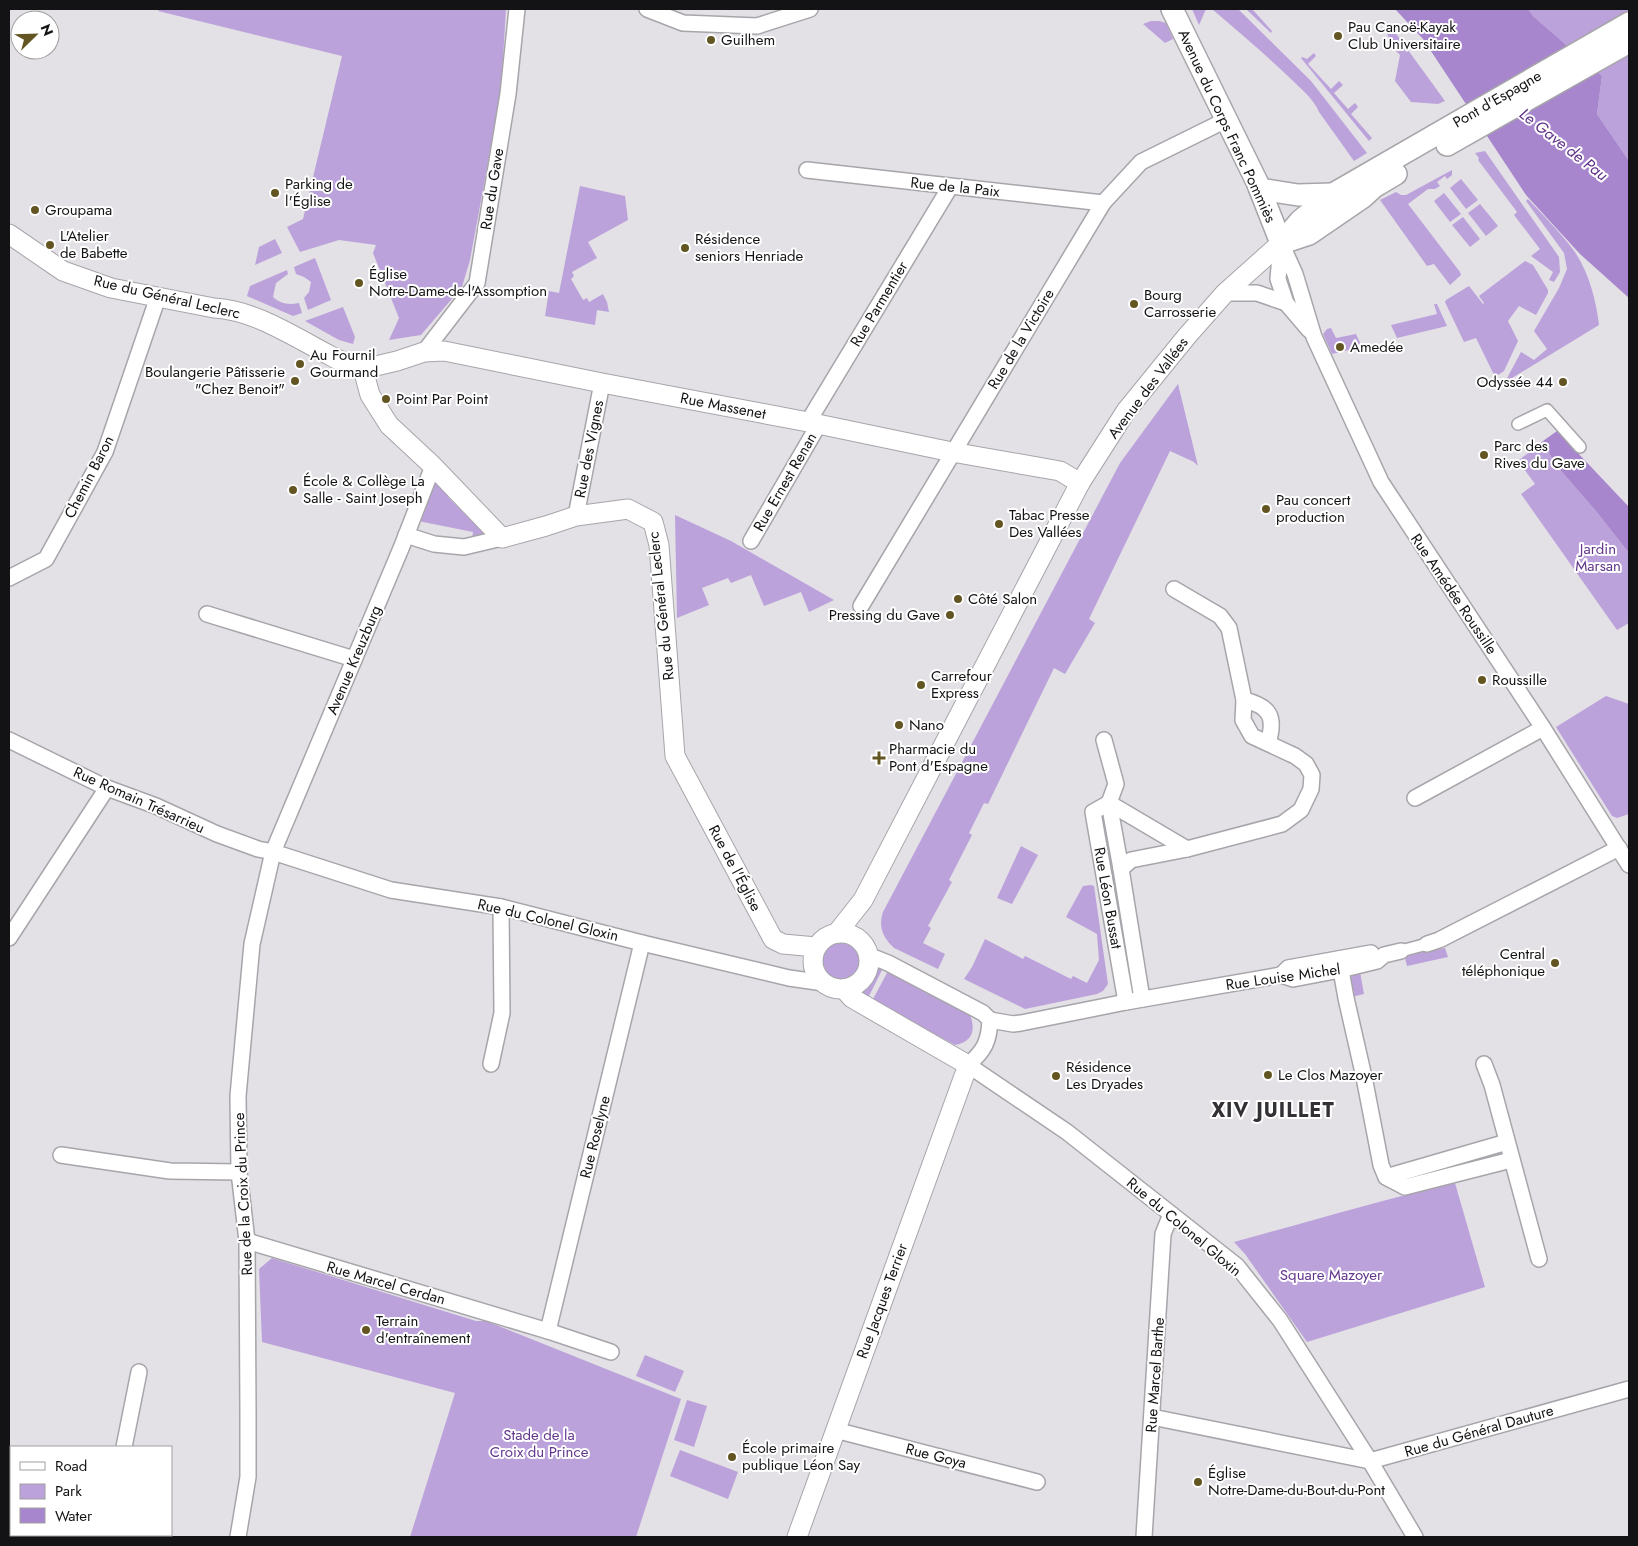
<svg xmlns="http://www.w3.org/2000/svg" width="1638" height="1546" viewBox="0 0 1638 1546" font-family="Jost,sans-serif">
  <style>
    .green { fill: #bca2db }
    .water { fill: #a786cd }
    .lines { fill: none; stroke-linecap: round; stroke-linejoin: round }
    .pedestrian-casing { stroke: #a7a5aa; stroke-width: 14 }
    .minor-casing { stroke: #a7a5aa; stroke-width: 18 }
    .tertiary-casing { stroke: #a7a5aa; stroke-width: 21 }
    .secondary-casing { stroke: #a7a5aa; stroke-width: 24 }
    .pedestrian { stroke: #fff; stroke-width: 11 }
    .minor { stroke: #fff; stroke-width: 15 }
    .tertiary { stroke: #fff; stroke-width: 19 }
    .secondary { stroke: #fff; stroke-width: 21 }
    .poi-dot { fill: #635522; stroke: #fff; stroke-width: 2 }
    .labels { text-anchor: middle; stroke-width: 4; stroke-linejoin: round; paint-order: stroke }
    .poi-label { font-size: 15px; fill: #131214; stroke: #fff; text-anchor: start }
    .street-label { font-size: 15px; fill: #131214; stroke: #fff }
    .park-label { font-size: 15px; fill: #62368b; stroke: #fff }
    .water-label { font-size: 16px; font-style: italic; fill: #603489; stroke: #fff }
    .district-label { font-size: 20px; font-weight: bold; letter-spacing: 1px; fill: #333135; stroke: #fff }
  </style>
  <rect width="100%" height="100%" fill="#e3e0e6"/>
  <g class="green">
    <polygon points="160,9 506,9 501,92 470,260 462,287 421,335 389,340 399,318 373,253 376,245 339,240 300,252 287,227 303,219 342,56 158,11"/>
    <polygon points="1192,9 1206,9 1199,25"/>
    <path d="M 1212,9 L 1238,9 L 1311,81 L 1367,153 L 1354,161 L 1319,112 C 1314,99 1300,88 1291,79 C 1266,55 1239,32 1212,9 Z"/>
    <polygon points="1246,9 1252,9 1272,31 1271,33"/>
    <polygon points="1528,9 1629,9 1629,101 1628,103 1629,105 1629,161 1597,114 1602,76 1533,16"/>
    <polygon points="1151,21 1159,21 1166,23 1173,39 1165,43 1143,24"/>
    <polygon points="1392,28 1445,101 1438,104 1411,102 1395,81 1400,55 1391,46 1387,33"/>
    <polygon points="1314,53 1316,56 1308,64 1331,89 1339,81 1343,85 1334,93 1348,109 1355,103 1358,107 1351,114 1372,138 1369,141 1301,58 1302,57 1307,59"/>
    <polygon points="1485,151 1559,257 1560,272 1554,282 1549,280 1553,272 1531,256 1540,249 1514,215 1517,212 1478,160 1479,158 1475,153"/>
    <polygon points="1452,170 1452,175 1447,179 1445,176 1437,182 1440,186 1435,189 1428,189 1408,204 1460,272 1461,275 1450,285 1434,264 1427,266 1380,200 1396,192 1401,195 1406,195"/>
    <polygon points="1461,179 1478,200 1466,209 1450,188"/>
    <polygon points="580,186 625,196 628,220 588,242 597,258 572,272 574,276 571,279 583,300 587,298 589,302 603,294 607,302 609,312 597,310 595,325 545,316 549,291 559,293"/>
    <polygon points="1444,193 1461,214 1450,222 1434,201"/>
    <path d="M 1528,199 C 1543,215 1559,231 1572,248 C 1588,269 1596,299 1599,325 L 1507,381 L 1506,380 L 1521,352 L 1534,360 L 1547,349 L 1534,331 L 1559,288 L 1567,269 L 1564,253 L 1526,201 Z"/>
    <polygon points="1480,204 1498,226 1486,236 1468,213"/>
    <polygon points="1463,217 1480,239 1470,247 1452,225"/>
    <polygon points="275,239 282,253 255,265 259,247"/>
    <polygon points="315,258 331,300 308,310 304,298 309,292 311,282 304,277 296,274 294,267"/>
    <polygon points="1525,261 1533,265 1548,290 1548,293 1536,315 1519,306 1508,321 1518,341 1504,371 1495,377 1476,338 1464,342 1445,302 1446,300 1469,286 1483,304 1484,303 1479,296"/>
    <path d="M 287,270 L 288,274 L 276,283 L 273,297 C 281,304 288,305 299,303 L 302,313 L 293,316 L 247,296 L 250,286 Z"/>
    <polygon points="1434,304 1437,304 1447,326 1397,338 1391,325 1437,314"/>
    <polygon points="343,307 355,337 353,344 339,340 305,321"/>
    <polygon points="1331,328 1336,338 1356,334 1362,347 1332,354 1323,334 1327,329"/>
    <path d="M 1178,384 L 1198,466 L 1194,462 L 1170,451 L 1089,619 L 1095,623 L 1065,674 L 1054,668 L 988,804 L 984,803 L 969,833 L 972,835 L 949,880 L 952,882 L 928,926 L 931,928 L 923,943 L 945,954 L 938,969 L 894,948 C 883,938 878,927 883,912 L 1120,463 Z"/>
    <polygon points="1543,441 1555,464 1595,510 1629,553 1629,623 1617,630 1521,494 1535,484 1518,461"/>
    <polygon points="436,480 449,489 448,497 486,535 472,539 473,532 418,521"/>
    <polygon points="675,515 731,541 834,600 809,612 801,592 764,606 751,575 731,583 728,578 702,588 709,605 677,618"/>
    <polygon points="1606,696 1629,704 1629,814 1617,818 1612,816 1556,727"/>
    <polygon points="1021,846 1038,855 1012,904 997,898"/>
    <polygon points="1091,885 1094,886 1108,984 1103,991 1097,994 1025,1009 964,979 972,967 985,939 1023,959 1025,956 1071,979 1073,976 1087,983 1099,960 1097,934 1066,917 1083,886"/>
    <circle cx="841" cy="962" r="19"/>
    <polygon points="1429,947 1435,950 1445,948 1448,957 1407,966 1404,954"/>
    <polygon points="879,965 884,966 867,1000 857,991 867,985 875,967"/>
    <path d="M 888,971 L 969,1012 C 976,1029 974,1041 955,1045 L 872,1001 Z"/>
    <polygon points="1360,972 1364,994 1351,997 1349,982 1351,977"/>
    <path d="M 1455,1183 L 1485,1287 L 1307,1342 L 1245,1254 L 1234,1242 C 1308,1222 1381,1200 1455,1183 Z"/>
    <polygon points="272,1258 476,1321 486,1321 681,1399 636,1537 410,1537 455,1393 262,1342 259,1269"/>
    <polygon points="645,1355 684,1371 675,1392 636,1376"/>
    <polygon points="687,1400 707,1406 694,1447 674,1440"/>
    <polygon points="680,1450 738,1472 728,1499 670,1476"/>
  </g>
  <g class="water">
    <polygon points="1395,9 1528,9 1533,16 1602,76 1597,114 1629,161 1629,298 1580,254 1526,195 1423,39"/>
    <polygon points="1557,431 1629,507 1629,553 1595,510 1555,464 1543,441"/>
  </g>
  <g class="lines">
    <defs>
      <g id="pedestrian">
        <polyline points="1518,424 1547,410 1580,447"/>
        <polyline points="1401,951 1427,944"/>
      </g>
      <g id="minor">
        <polyline points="647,9 683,23 757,26 810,9"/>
        <polyline points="807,170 1103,203"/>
        <polyline points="1281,243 1295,274 1314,337 1381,482 1543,728 1629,865"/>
        <polyline points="1281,245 1278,279 1286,303 1309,330"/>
        <polyline points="1225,293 1257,293 1286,303"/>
        <polyline points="424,352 477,283 508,94 517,9"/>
        <polyline points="808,422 950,187"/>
        <polyline points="576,516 602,383"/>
        <polyline points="406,535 434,544 464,547 502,538"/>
        <polyline points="751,541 819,424"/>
        <polyline points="9,578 46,559 105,452 158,297"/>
        <polyline points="1174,589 1220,616 1229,628 1244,700 1243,720 1252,736 1295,756 1306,764 1312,775 1311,789 1301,810 1282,824 1187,849"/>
        <polyline points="861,606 1103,203 1141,162 1226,120"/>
        <polyline points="207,614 354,659"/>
        <path d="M 1244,700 C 1270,706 1276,717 1268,743"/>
        <polyline points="9,740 107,788 156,806 217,834 258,849 273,852 391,890 501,907 642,943 789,978 824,983"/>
        <polyline points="1104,740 1116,784 1109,803 1121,869"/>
        <polyline points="1415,798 1543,728"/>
        <polyline points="9,938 107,788"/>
        <polyline points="1427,944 1439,940 1619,848"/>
        <path d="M 868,955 L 888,963 L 983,1013 L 990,1020 C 989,1042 984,1051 968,1065 L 1067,1132 L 1237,1266 L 1280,1320 L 1370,1461 L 1415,1537"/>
        <polyline points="1339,959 1346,998 1364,1077 1381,1165 1386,1177 1405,1187 1511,1160"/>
        <polyline points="1281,975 1288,968 1371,953"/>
        <polyline points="1126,1002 1093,812 1109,803 1187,849 1131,860 1121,869 1142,999"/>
        <polyline points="990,1020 1013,1024 1021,1023 1126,1002 1281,975 1293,979 1340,970 1377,961 1384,955 1401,951"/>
        <polyline points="491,1064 502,1013 501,907"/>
        <polyline points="1484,1064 1492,1085 1539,1259"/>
        <polyline points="61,1155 170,1171 239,1172"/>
        <polyline points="1386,1177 1507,1142"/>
        <polyline points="247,1241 548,1331 611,1352"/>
        <polyline points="548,1331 642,943"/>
        <polyline points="1152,1417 1370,1461 1629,1389"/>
        <polyline points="835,1430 1037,1482"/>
        <polyline points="124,1447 139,1372"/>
        <polyline points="106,1537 107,1535"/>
        <polyline points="238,1537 248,1477 248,1412 247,1241 239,1172 238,1096 252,944 273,852 402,546 433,466"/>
        <polyline points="1144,1537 1163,1234 1171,1214"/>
      </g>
      <g id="tertiary">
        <path d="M 9,234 L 63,271 L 111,288 L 214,308 C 255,310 296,338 331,356 C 341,362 352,365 363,369"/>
        <polyline points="363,369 370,395 389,425 433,466 502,538 546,526 576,516 628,509 653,522 659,545 675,756 773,939 783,944 816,947"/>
        <polyline points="363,369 397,361 424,352 444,351 602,383 808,422 952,452 1060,471 1080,483"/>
        <polyline points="837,933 863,900 1080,483 1126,411 1187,336 1225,293 1281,243"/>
        <circle cx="841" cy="961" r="28"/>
        <polyline points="797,1537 968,1065 852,998 844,989"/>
      </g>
      <g id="secondary">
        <polyline points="1172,9 1257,182 1281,243"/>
        <polyline points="1447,145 1629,42"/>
        <polyline points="1260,189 1298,195 1333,194"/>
        <polyline points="1281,243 1300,221 1333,194 1629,23"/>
        <polyline points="1282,243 1309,234 1363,197 1374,187 1396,174"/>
      </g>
    </defs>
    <use href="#pedestrian" class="pedestrian-casing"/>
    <use href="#minor" class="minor-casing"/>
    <use href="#tertiary" class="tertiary-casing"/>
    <use href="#secondary" class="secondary-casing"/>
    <use href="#pedestrian" class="pedestrian"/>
    <use href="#minor" class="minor"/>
    <use href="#tertiary" class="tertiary"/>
    <use href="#secondary" class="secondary"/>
  </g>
  <g class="poi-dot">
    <circle cx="1338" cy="36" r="5"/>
    <circle cx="711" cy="40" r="5"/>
    <circle cx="275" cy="193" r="5"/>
    <circle cx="35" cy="210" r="5"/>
    <circle cx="50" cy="245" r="5"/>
    <circle cx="685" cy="248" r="5"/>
    <circle cx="359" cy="283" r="5"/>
    <circle cx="1134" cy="304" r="5"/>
    <circle cx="1340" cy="347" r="5"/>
    <circle cx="300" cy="364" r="5"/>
    <circle cx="295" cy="381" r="5"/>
    <circle cx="1563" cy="382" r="5"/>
    <circle cx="386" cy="399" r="5"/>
    <circle cx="1484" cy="455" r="5"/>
    <circle cx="293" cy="490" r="5"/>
    <circle cx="1266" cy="509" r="5"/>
    <circle cx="999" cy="524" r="5"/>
    <circle cx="958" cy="599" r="5"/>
    <circle cx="950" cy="615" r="5"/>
    <circle cx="1482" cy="680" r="5"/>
    <circle cx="921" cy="685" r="5"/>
    <circle cx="899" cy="725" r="5"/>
    <path d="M876.5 750.5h5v5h5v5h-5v5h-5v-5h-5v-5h5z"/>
    <circle cx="1555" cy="963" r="5"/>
    <circle cx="1268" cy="1075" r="5"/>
    <circle cx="1056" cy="1076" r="5"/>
    <circle cx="366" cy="1330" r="5"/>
    <circle cx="732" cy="1457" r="5"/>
    <circle cx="1198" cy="1482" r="5"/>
  </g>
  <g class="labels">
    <g class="poi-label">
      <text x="1348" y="32">Pau Canoë-Kayak<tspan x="1348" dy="17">Club Universitaire</tspan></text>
      <text x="721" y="45">Guilhem</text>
      <text x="285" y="189">Parking de<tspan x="285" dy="17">l'Église</tspan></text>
      <text x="45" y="215">Groupama</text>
      <text x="60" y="241">L'Atelier<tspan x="60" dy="17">de Babette</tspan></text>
      <text x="695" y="244">Résidence<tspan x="695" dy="17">seniors Henriade</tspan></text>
      <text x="369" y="279">Église<tspan x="369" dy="17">Notre-Dame-de-l'Assomption</tspan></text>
      <text x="1144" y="300">Bourg<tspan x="1144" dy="17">Carrosserie</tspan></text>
      <text x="1350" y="352">Amedée</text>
      <text x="310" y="360">Au Fournil<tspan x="310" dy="17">Gourmand</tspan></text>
      <text x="285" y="377" text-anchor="end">Boulangerie Pâtisserie<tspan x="285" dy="17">"Chez Benoit"</tspan></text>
      <text x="1553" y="387" text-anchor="end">Odyssée 44</text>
      <text x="396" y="404">Point Par Point</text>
      <text x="1494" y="451">Parc des<tspan x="1494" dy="17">Rives du Gave</tspan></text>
      <text x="303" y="486">École &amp; Collège La<tspan x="303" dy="17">Salle - Saint Joseph</tspan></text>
      <text x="1276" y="505">Pau concert<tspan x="1276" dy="17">production</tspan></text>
      <text x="1009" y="520">Tabac Presse<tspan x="1009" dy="17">Des Vallées</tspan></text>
      <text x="968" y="604">Côté Salon</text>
      <text x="940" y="620" text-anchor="end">Pressing du Gave</text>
      <text x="931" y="681">Carrefour<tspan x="931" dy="17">Express</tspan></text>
      <text x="1492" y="685">Roussille</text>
      <text x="909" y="730">Nano</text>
      <text x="889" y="754">Pharmacie du<tspan x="889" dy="17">Pont d'Espagne</tspan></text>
      <text x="1545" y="959" text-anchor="end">Central<tspan x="1545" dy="17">téléphonique</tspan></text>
      <text x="1066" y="1072">Résidence<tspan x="1066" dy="17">Les Dryades</tspan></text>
      <text x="1278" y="1080">Le Clos Mazoyer</text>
      <text x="376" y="1326">Terrain<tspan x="376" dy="17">d'entraînement</tspan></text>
      <text x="742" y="1453">École primaire<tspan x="742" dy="17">publique Léon Say</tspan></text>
      <text x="1208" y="1478">Église<tspan x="1208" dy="17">Notre-Dame-du-Bout-du-Pont</tspan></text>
    </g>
    <g class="street-label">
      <text transform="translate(1497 99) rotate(-30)" y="5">Pont d'Espagne</text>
      <text transform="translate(1227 126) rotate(65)" y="5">Avenue du Corps Franc Pommiès</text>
      <text transform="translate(955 187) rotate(6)" y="5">Rue de la Paix</text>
      <text transform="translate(492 189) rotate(-81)" y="5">Rue du Gave</text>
      <text transform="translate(167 297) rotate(13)" y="5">Rue du Général Leclerc</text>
      <text transform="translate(879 304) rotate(-59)" y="5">Rue Parmentier</text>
      <text transform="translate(1021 339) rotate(-59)" y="5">Rue de la Victoire</text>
      <text transform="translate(1148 388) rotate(-53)" y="5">Avenue des Vallées</text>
      <text transform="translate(723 406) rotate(11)" y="5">Rue Massenet</text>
      <text transform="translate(589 449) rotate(-79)" y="5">Rue des Vignes</text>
      <text transform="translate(89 477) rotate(-63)" y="5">Chemin Baron</text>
      <text transform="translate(785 482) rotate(-60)" y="5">Rue Ernest Renan</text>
      <text transform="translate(1454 594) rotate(56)" y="5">Rue Amédée Roussille</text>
      <text transform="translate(661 606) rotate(-96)" y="5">Rue du Général Leclerc</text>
      <text transform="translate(354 660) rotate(-67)" y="5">Avenue Kreuzburg</text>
      <text transform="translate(139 800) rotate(24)" y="5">Rue Romain Trésarrieu</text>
      <text transform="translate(735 868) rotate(62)" y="5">Rue de l'Église</text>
      <text transform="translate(1108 898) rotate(80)" y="5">Rue Léon Bussat</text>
      <text transform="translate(548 920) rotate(13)" y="5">Rue du Colonel Gloxin</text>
      <text transform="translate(1283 977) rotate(-8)" y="5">Rue Louise Michel</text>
      <text transform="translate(595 1137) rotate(-76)" y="5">Rue Roselyne</text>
      <text transform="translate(243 1194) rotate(-93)" y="5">Rue de la Croix du Prince</text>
      <text transform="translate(1184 1227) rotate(40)" y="5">Rue du Colonel Gloxin</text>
      <text transform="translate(386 1283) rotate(16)" y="5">Rue Marcel Cerdan</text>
      <text transform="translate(882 1301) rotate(-70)" y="5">Rue Jacques Terrier</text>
      <text transform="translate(1155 1375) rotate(-86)" y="5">Rue Marcel Barthe</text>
      <text transform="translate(1479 1431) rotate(-16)" y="5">Rue du Général Dauture</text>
      <text transform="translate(936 1456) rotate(14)" y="5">Rue Goya</text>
    </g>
    <g class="park-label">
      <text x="1598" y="554">Jardin<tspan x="1598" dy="17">Marsan</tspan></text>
      <text x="1331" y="1280">Square Mazoyer</text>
      <text x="539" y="1440">Stade de la<tspan x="539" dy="17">Croix du Prince</tspan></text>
    </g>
    <g class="water-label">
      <text transform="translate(1564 144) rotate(38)" y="6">Le Gave de Pau</text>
    </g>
    <g class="district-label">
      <text x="1273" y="1117">XIV JUILLET</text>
    </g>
  </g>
  <rect width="1638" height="1546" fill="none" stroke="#131214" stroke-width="20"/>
  <rect x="10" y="1446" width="162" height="90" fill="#ffffff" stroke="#a1a0a1"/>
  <rect x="20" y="1462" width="25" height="8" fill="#ffffff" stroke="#a1a0a1"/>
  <text x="55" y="1471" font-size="15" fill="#131214">Road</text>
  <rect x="20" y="1484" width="25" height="15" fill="#bca2db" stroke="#a1a0a1"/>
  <text x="55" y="1496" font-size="15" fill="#131214">Park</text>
  <rect x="20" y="1508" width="25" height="15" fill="#a786cd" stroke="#a1a0a1"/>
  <text x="55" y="1521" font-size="15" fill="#131214">Water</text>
  <g transform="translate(35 35) rotate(67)"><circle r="24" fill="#ffffff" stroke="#a1a0a1"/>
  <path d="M0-4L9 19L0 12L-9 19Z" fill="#635522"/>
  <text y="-8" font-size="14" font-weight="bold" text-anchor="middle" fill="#131214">N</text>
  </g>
</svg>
